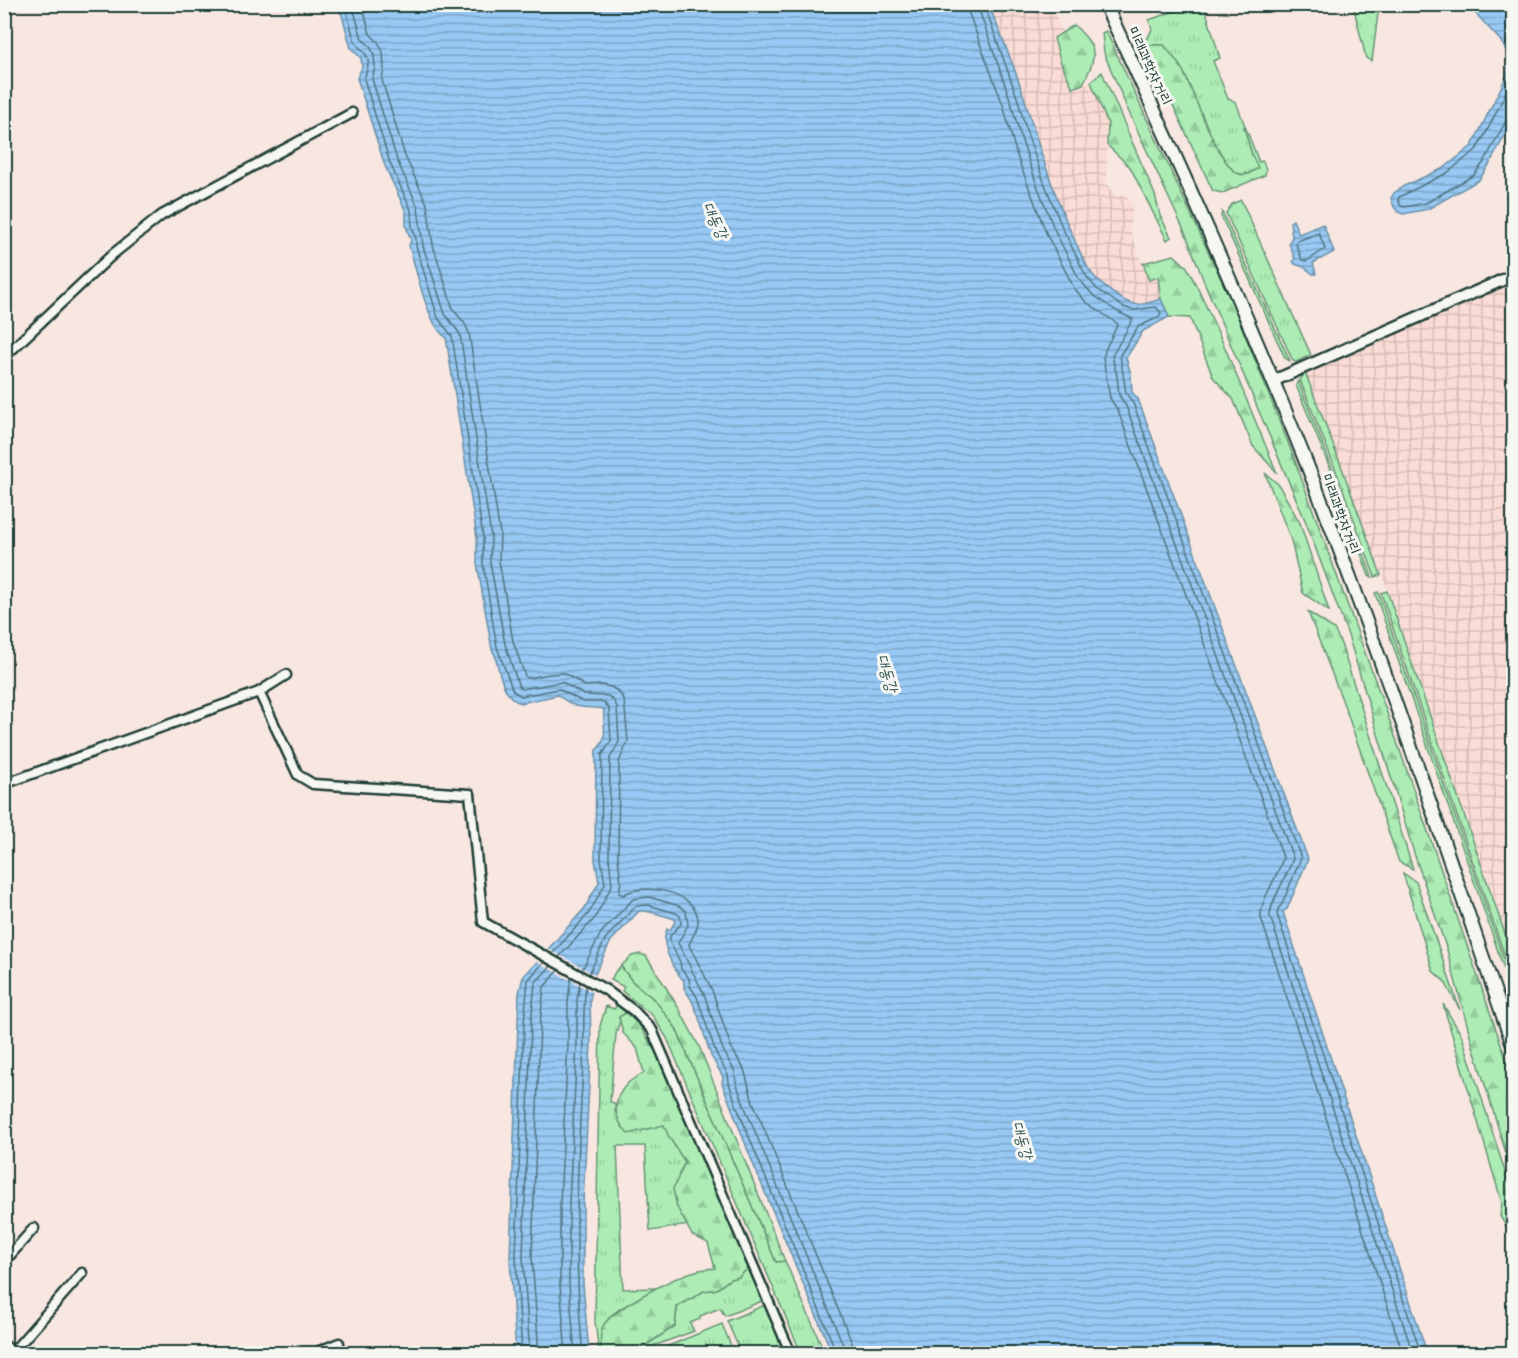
<svg xmlns="http://www.w3.org/2000/svg" width="1518" height="1358" viewBox="0 0 1518 1358" font-family="'Shantell Sans','Poor Story',sans-serif">
  <style>
    .industrial { fill: url(#industrial-grid) }
    .grass { fill: url(#grass-tufts); stroke: #669574; stroke-width: 1.5 }
    .forest { fill: url(#forest-firs); stroke: #669574; stroke-width: 1.5 }
    .water { fill: url(#water-rules); stroke: #6891a7; stroke-width: 1.5 }
    .pier { fill: #f8e6e1 }
    .lines { fill: none; stroke-linecap: round; stroke-linejoin: round }
    .shore { stroke: #4f7581; stroke-width: 1.5 }
    .minor-casing { stroke: #1f3d34; stroke-width: 13 }
    .tertiary-casing { stroke: #1f3d34; stroke-width: 15 }
    .primary-casing { stroke: #1f3d34; stroke-width: 16 }
    .minor { stroke: #f6f6f2; stroke-width: 8 }
    .tertiary { stroke: #f6f6f2; stroke-width: 10 }
    .primary { stroke: #f6f6f2; stroke-width: 12 }
    .labels { text-anchor: middle; stroke-width: 6; stroke-linejoin: round; paint-order: stroke }
    .street-label { font-size: 15px; fill: #1f3d34; stroke: #f6f6f2 }
    .water-label { font-size: 16px; font-style: italic; fill: #37595a; stroke: #f6f6f2 }
  </style>
  <defs>
    <pattern id="industrial-grid" width="8" height="8" patternUnits="userSpaceOnUse" patternTransform="scale(1.5)"><rect width="8" height="8" fill="#fadbd5"/><path d="M0 4h8M4 0v8" fill="none" stroke="#d6bdb7"/></pattern>
    <pattern id="grass-tufts" width="24" height="20" patternUnits="userSpaceOnUse" patternTransform="scale(1.5)"><rect width="24" height="20" fill="#adedb5"/><path d="M3 7l-1-3M5 7V3M7 7l1-3M15 17l-1-3M17 17v-4M19 17l1-3" fill="none" stroke="#94cc9c"/></pattern>
    <pattern id="forest-firs" width="22" height="20" patternUnits="userSpaceOnUse" patternTransform="scale(1.5)"><rect width="22" height="20" fill="#adedb5"/><path d="M5 1l3.5 6h-7zM16 11l3.5 6h-7z" fill="#94cc9c"/></pattern>
    <pattern id="water-rules" width="6" height="5" patternUnits="userSpaceOnUse" patternTransform="scale(1.5)"><rect width="6" height="5" fill="#98c9f4"/><path d="M0 2.5h6" fill="none" stroke="#7ba4c6"/></pattern>
  </defs>
  <rect width="100%" height="100%" fill="#f8e6e1"/>
  <filter id="ink" filterUnits="userSpaceOnUse"><feTurbulence type="fractalNoise" baseFrequency=".0167" numOctaves="2"/><feDisplacementMap in="SourceGraphic" scale="12" xChannelSelector="R" yChannelSelector="G"/><feConvolveMatrix kernelMatrix="1 2 1 2 8 2 1 2 1" color-interpolation-filters="sRGB"/></filter>
  <g filter="url(#ink)">
    <g class="industrial">
      <polygon points="989,5 1052,5 1063,34 1073,88 1091,82 1108,124 1106,182 1116,196 1127,195 1133,207 1129,228 1149,280 1158,277 1161,299 1143,304 1134,304 1125,301 1101,284 1091,274 1067,225 1049,180 1032,131 1024,98"/>
      <polygon points="1513,280 1513,953 1384,579 1305,372"/>
    </g>
    <g class="grass">
      <path d="M 1192,5 L 1204,5 L 1220,58 L 1213,61 L 1228,99 L 1236,102 L 1245,126 L 1244,127 L 1252,155 L 1258,168 C 1251,172 1245,177 1237,173 C 1219,164 1193,92 1183,71 C 1178,62 1170,53 1164,45 L 1145,45 L 1142,38 L 1148,38 L 1152,29 L 1149,20 Z"/>
      <polygon points="1353,5 1379,5 1372,61 1366,58"/>
      <polygon points="1241,200 1311,355 1296,362 1293,361 1226,213 1232,204"/>
      <polygon points="1222,212 1290,361 1285,358 1221,216"/>
      <polygon points="1305,372 1342,468 1381,575 1375,577 1335,468 1300,380"/>
      <polygon points="1298,381 1333,470 1372,577 1369,576 1331,471 1296,385"/>
      <polygon points="1387,591 1513,957 1513,980 1381,593"/>
      <polygon points="1378,592 1513,986 1513,995 1375,593"/>
      <polygon points="621,966 632,981 655,1000 676,1028 776,1262 785,1261 825,1353 801,1353 667,1038 653,1016 622,991 624,987 611,980 615,972"/>
      <path d="M 617,1005 L 626,1013 L 619,1017 L 620,1021 L 616,1034 L 610,1102 L 615,1103 L 615,1113 L 664,1124 L 669,1137 L 685,1162 L 679,1174 L 677,1207 L 689,1225 L 650,1231 L 645,1146 L 617,1146 L 623,1289 L 655,1288 C 625,1310 597,1309 601,1353 L 599,1354 L 595,1321 L 600,1026 L 606,1006 L 614,1009 Z"/>
      <polygon points="748,1268 762,1301 725,1316 720,1308 700,1316 700,1319 690,1323 694,1331 645,1349 646,1353 638,1354 640,1349 675,1326 677,1307 704,1291 717,1289 730,1279 739,1277"/>
      <polygon points="765,1305 784,1353 741,1353 727,1321"/>
      <polygon points="722,1324 734,1353 651,1353"/>
    </g>
    <g class="forest">
      <path d="M 1074,25 C 1099,49 1097,55 1083,84 L 1073,88 L 1061,63 L 1054,38 Z"/>
      <polygon points="1106,31 1233,305 1291,450 1387,713 1513,1079 1513,1176 1471,1039 1447,950 1414,853 1348,635 1305,520 1203,279 1187,237 1127,108 1104,53 1102,33"/>
      <path d="M 1145,45 L 1164,45 C 1170,53 1178,62 1183,71 C 1193,92 1219,164 1237,173 C 1245,177 1251,173 1258,168 L 1252,155 L 1244,127 L 1245,126 L 1259,162 L 1263,161 L 1266,170 L 1265,175 L 1223,193 L 1213,191 Z"/>
      <polygon points="1102,72 1155,195 1160,215 1171,237 1167,240 1130,167 1107,145 1108,124 1091,82"/>
      <polygon points="1174,255 1187,267 1201,295 1223,343 1277,473 1253,446 1233,399 1213,377 1190,318 1169,317 1161,299 1158,277 1149,280 1143,263"/>
      <polygon points="1265,473 1278,484 1300,523 1329,611 1303,593 1291,540"/>
      <polygon points="1308,612 1334,629 1341,644 1413,869 1399,862 1346,710"/>
      <polygon points="1403,873 1416,882 1460,1010 1445,982 1433,971"/>
      <polygon points="640,954 646,956 657,973 678,1007 699,1046 785,1261 776,1262 676,1028 655,1000 632,981 621,966 632,956"/>
      <polygon points="1443,1004 1462,1036 1513,1197 1513,1238 1500,1216 1502,1203"/>
      <path d="M 626,1013 L 640,1026 L 657,1054 L 748,1268 L 739,1277 L 730,1279 L 717,1289 L 704,1291 L 677,1307 L 675,1326 L 640,1349 L 638,1353 L 601,1353 C 601,1345 599,1333 603,1326 C 612,1309 676,1276 696,1271 C 702,1269 709,1269 715,1268 L 708,1243 L 692,1235 L 677,1207 L 673,1189 L 685,1162 L 669,1137 L 664,1125 L 628,1134 C 613,1118 611,1100 628,1083 C 632,1079 639,1076 644,1073 L 637,1048 L 623,1033 L 619,1017 Z"/>
    </g>
    <g class="water">
      <path d="M 336,5 L 989,5 C 1001,36 1015,67 1025,100 C 1039,149 1054,196 1076,243 C 1081,253 1085,266 1093,275 C 1100,284 1122,302 1134,304 C 1143,306 1152,301 1161,299 L 1169,317 L 1143,331 L 1126,358 L 1131,374 L 1132,392 L 1138,399 L 1308,859 L 1287,909 L 1283,912 L 1427,1353 L 832,1353 L 752,1161 L 722,1083 L 723,1077 L 711,1056 L 698,1015 L 691,999 L 684,988 L 684,981 C 674,970 659,944 667,929 L 670,930 L 675,922 L 675,919 C 663,916 651,910 639,911 L 611,941 L 594,976 L 590,1000 L 591,1044 L 583,1203 L 583,1284 L 589,1353 L 516,1353 L 510,1258 L 519,993 L 523,977 L 584,909 L 599,882 L 595,860 L 596,750 C 610,739 602,725 604,709 C 581,705 579,712 558,695 L 521,703 C 503,699 499,671 495,655 L 492,650 L 477,563 L 477,538 L 446,337 C 428,328 416,267 409,246 L 411,240 L 406,226 L 406,212 L 385,166 L 357,78 L 362,67 L 361,58 L 351,48 L 342,15 Z"/>
      <polygon points="1468,5 1513,5 1513,120 1489,165 1479,180 1428,209 1403,214 1398,212 1394,207 1391,198 1394,193 1404,186 1444,168 1472,146 1508,73 1509,55 1500,40"/>
      <polygon points="1293,220 1299,234 1323,224 1334,252 1313,263 1316,274 1313,274 1304,267 1295,264 1293,261 1295,259 1289,243 1292,237 1290,222"/>
    </g>
    <polygon class="pier" points="545,947 598,976 594,993 533,960"/>
    <g class="lines">
      <g class="shore">
        <path d="M 343,4 C 350,16 350,29 355,41 C 358,49 367,51 368,60 C 369,67 366,72 364,79 L 390,163 L 411,210 L 412,226 L 416,239 L 416,246 L 438,318 L 452,336 L 483,537 L 483,563 L 497,647 L 513,691 L 521,696 L 559,689 L 583,702 L 603,702 L 609,708 L 611,741 L 602,755 L 601,859 L 605,884 L 589,913 L 552,954"/>
        <polyline points="352,4 362,39 370,46 374,55 375,68 372,79 397,160 418,207 423,246 445,314 460,334 491,536 490,562 505,644 519,687 522,689 562,682 584,695 608,696 613,700 617,707 619,742 610,758 609,858 612,885 595,918 559,957"/>
        <path d="M 362,4 L 370,34 L 378,42 L 383,52 L 384,68 L 382,80 L 405,156 L 427,204 L 433,245 L 453,309 L 465,324 L 469,333 L 500,534 L 499,561 L 513,641 L 525,676 L 528,678 L 550,674 L 564,673 L 585,686 L 602,685 L 611,687 L 619,692 L 624,700 L 628,741 L 619,762 L 618,858 L 621,882 L 619,893 L 623,895 C 643,882 695,891 698,919 C 699,929 692,936 689,945 L 712,990 L 731,1047 L 744,1069 L 753,1102 L 852,1343 L 854,1354"/>
        <path d="M 968,4 L 969,14 L 1003,105 L 1017,156 L 1047,235 L 1074,288 L 1086,302 L 1118,324 L 1106,348 L 1103,358 L 1110,398 L 1118,411 L 1283,857 C 1279,876 1259,901 1261,918 L 1403,1354"/>
        <path d="M 977,4 L 1011,102 L 1020,135 L 1037,185 L 1055,231 L 1079,279 L 1093,295 L 1118,312 L 1133,319 L 1112,356 L 1117,376 L 1119,395 L 1126,406 L 1293,858 C 1289,873 1269,904 1270,916 L 1413,1354"/>
        <polyline points="984,4 1018,100 1027,133 1044,182 1062,227 1086,276 1097,289 1123,307 1134,310 1156,307 1161,313 1159,317 1138,327 1120,355 1126,393 1133,403 1301,858 1282,904 1278,909 1277,914 1421,1354"/>
        <polyline points="1514,76 1486,133 1476,150 1447,173 1399,197 1398,200 1401,206 1404,207 1426,203 1474,175 1484,162 1506,121 1514,118"/>
        <polygon points="1319,233 1325,249 1307,261 1302,260 1296,244 1297,241"/>
        <polyline points="582,970 601,933 633,899 649,897 679,906 686,911 688,925 678,943 704,994 723,1050 735,1072 736,1082 744,1105 844,1347 845,1354"/>
        <polyline points="589,974 606,938 636,906 648,905 676,913 680,916 681,924 670,936 670,942 680,962 681,969 689,978 690,986 697,997 716,1053 728,1075 729,1083 737,1107 837,1354"/>
        <polyline points="522,1354 516,1257 524,1023 528,980 544,962"/>
        <polyline points="530,1354 523,1257 531,1023 535,983 551,966"/>
        <polyline points="539,1354 532,1257 540,1023 544,987 559,970"/>
        <polyline points="566,1354 560,1285 560,1203 568,1044 568,1000 571,977"/>
        <polyline points="575,1354 569,1284 569,1203 577,1044 577,1000 580,982"/>
        <path d="M 583,1354 C 573,1258 577,1164 583,1068 C 585,1041 582,1013 586,986"/>
      </g>
      <defs>
        <g id="minor">
          <polyline points="4,357 113,254 162,215 352,113"/>
          <polyline points="259,692 298,775 313,784 470,794 483,922 606,990 634,1011 652,1030 791,1354"/>
          <polyline points="4,784 259,692 286,675"/>
          <polyline points="4,1262 34,1228"/>
          <polyline points="11,1354 82,1273"/>
          <polyline points="312,1354 339,1343"/>
        </g>
        <g id="tertiary">
          <polyline points="1273,381 1514,275"/>
          <polyline points="4,1346 13,1354"/>
        </g>
        <path id="primary" d="M 1105,4 C 1179,163 1251,322 1315,485 C 1387,670 1449,860 1514,1048"/>
      </defs>
      <use href="#minor" class="minor-casing"/>
      <use href="#tertiary" class="tertiary-casing"/>
      <use href="#primary" class="primary-casing"/>
      <use href="#minor" class="minor"/>
      <use href="#tertiary" class="tertiary"/>
      <use href="#primary" class="primary"/>
    </g>
  </g>
  <g class="labels">
    <g class="street-label">
      <text transform="translate(1150 66) rotate(65)" y="5">미래과학자거리</text>
      <text transform="translate(1341 514) rotate(69)" y="5">미래과학자거리</text>
    </g>
    <g class="water-label">
      <text transform="translate(716 220) rotate(64)" y="6">대동강</text>
      <text transform="translate(888 673) rotate(74)" y="6">대동강</text>
      <text transform="translate(1023 1140) rotate(74)" y="6">대동강</text>
    </g>
  </g>
  <rect width="1518" height="1358" fill="none" stroke="#f6f6f2" stroke-width="24"/>
  <rect x="12" y="12" width="1494" height="1334" fill="none" stroke="#1f3d34" stroke-width="2" filter="url(#ink)"/>
</svg>
